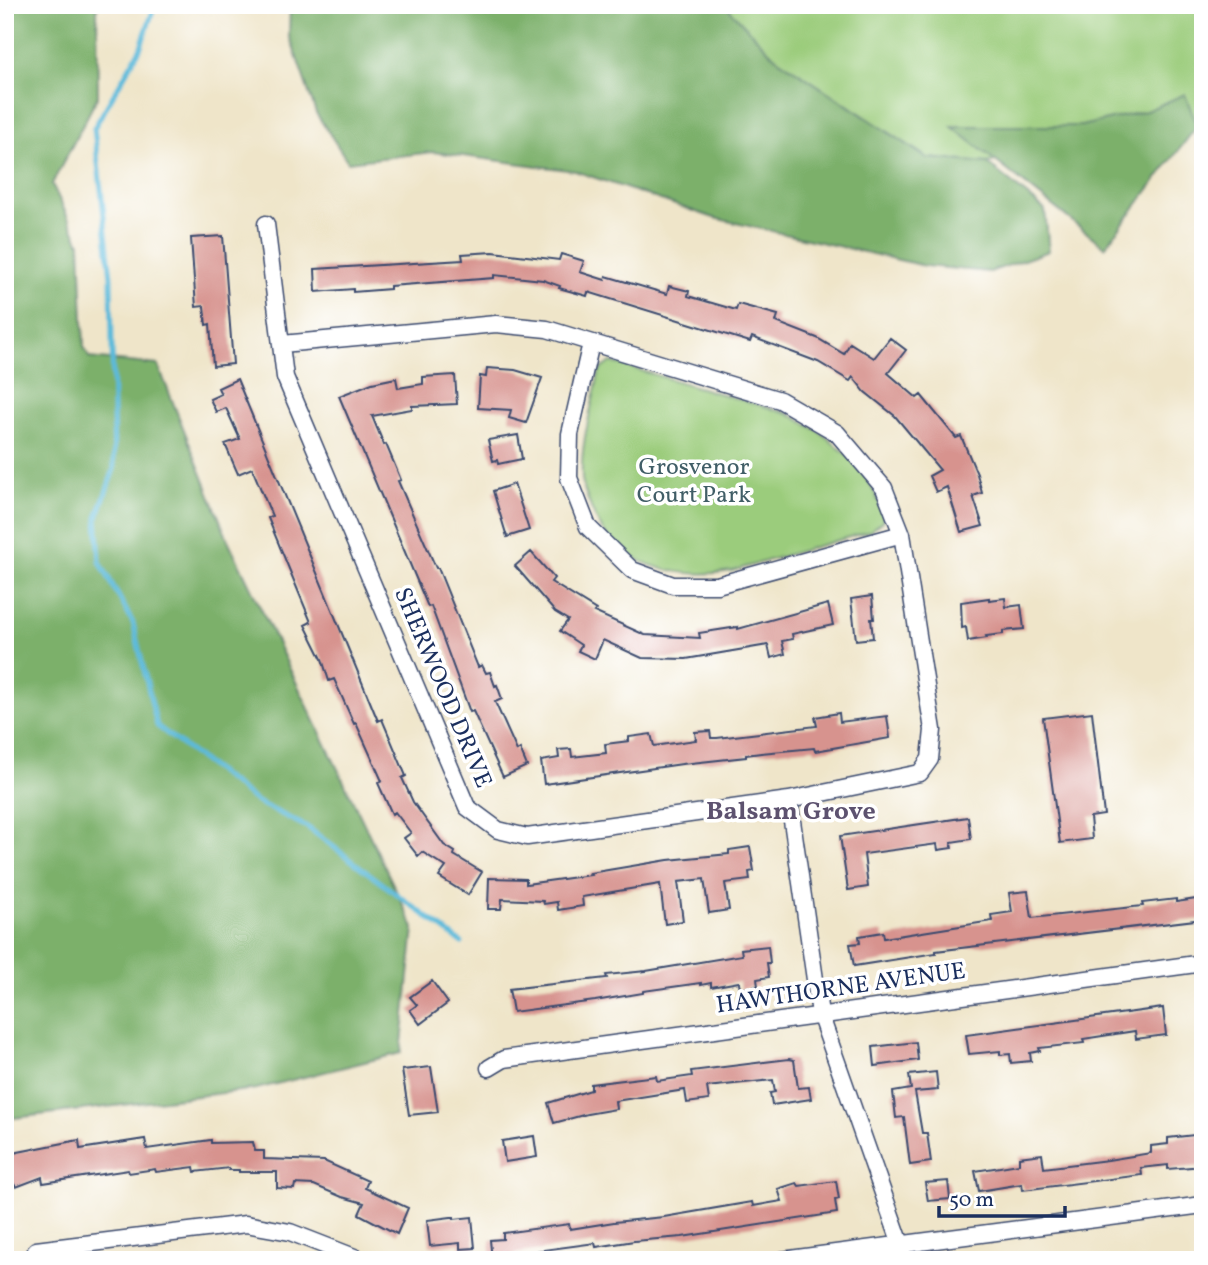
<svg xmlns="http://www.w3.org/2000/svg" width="1208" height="1265" viewBox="0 0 1208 1265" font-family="Vollkorn,serif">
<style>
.green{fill:#9bcc7b;stroke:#5b7e6c;stroke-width:2}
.forest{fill:#7cb06b;stroke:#4c7064;stroke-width:2}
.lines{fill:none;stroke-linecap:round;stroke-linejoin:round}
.stream{stroke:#5bbada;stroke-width:5}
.building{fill:#d7938e}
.minor-casing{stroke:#3b4a6e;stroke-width:19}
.minor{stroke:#fff;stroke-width:16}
.labels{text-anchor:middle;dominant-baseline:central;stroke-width:7;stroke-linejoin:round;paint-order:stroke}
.park-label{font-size:24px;fill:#415e67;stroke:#fff}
.street-label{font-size:24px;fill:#1b2f5e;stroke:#fff}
.neighbourhood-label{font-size:26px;font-weight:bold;fill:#5d526f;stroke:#fff}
</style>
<rect width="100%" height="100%" fill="#fff"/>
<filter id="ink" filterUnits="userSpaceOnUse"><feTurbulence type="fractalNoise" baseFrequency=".0143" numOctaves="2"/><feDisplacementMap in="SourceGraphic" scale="14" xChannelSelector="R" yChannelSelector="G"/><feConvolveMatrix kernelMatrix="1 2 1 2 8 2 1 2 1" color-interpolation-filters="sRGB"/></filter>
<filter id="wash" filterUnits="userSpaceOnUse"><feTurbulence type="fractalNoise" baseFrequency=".00686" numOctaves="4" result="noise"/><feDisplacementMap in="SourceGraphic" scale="28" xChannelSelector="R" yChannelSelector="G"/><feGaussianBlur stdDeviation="1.57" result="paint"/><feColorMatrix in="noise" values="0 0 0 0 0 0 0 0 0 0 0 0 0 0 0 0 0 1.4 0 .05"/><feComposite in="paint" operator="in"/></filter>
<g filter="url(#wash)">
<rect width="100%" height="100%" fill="#efe5c9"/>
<path class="green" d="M722 5H1203V118L1175 121 987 163 928 158 775 57Z
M611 362 787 413 820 432 849 456 869 481 884 513 882 522 870 531 732 571C678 580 614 566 592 510 588 500 583 489 582 479 580 444 592 407 599 373L602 368Z"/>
<path class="forest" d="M5 5H97L98 96 52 184 80 243 84 347 90 358 158 365 228 540 414 928 401 1053 256 1089 5 1119Z
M290 5H725L775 57 927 158 987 163 1045 210 1049 251 990 272 925 266 714 218 575 171 433 152 348 162 316 113 289 35Z
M1185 94 1197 126 1105 247 951 126H1081L1146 111Z"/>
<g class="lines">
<path class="stream" d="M155 5 140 49 94 128 111 277 114 469 97 518 100 562 133 623 157 726 257 802 307 827 462 943"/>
</g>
<g id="blocks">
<path class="building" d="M223 236 233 364 213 366 210 324 206 325 204 306 196 307 191 238Z
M493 252 559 260 561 254 584 261 580 272 605 280 606 276 667 294 669 286 689 291 688 296 736 310 738 304 778 315 776 322 817 338 844 354 850 343 874 358 890 338 906 350 888 373 917 398 921 395 956 438 961 436 977 474 982 493 973 496 983 526 961 532 947 487 936 492 929 476 940 470 895 416 865 392 853 377 850 381 818 362 752 337 750 342 588 292 587 296 559 288 560 286 543 280 494 275V278L390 286V289L353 292V289L316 292 315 269 463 260 462 254Z
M487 368 515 370 542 378 526 423 509 418 511 410 478 408 480 376 486 377Z
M455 375 457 404 412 406V409L372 416 384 445 386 444 401 480 398 481 436 568H438L478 667 482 665 486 673 490 672 495 686 497 685 502 699 495 702 517 751 520 749 527 766 503 777 473 711 470 712 431 606 428 607 418 583 339 396 372 383 396 378 398 388 423 384V377Z
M237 379 378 721 382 719 406 776 402 778 413 802 444 845 455 852 454 855 482 872 468 895 439 877 446 867 422 852 418 856 404 838 411 833 395 812 392 814 378 783 382 781 356 723 354 724 334 679 329 681 322 659 305 625 311 622 268 518 272 516 252 468 238 474 225 444 240 439 226 408 216 412 210 399 221 394 218 388Z
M518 435 522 459 498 464 497 460 493 461 488 440Z
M514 484 529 530 507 537 493 491Z
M531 552 554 578 551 582 596 610 594 612 645 635 700 638 699 633 738 627V629L828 604 833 625 792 634 793 639 782 641 785 654 771 658 768 645 686 659 642 658 603 640 595 659 578 651 581 645 560 631 568 620 555 612 515 566Z
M872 596 874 619H871L873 638 856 640 851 599Z
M989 598V600L1005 598 1006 607 1021 605 1024 629 1003 631V634L986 636 987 638 968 641 966 627 962 628 961 602Z
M1092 712 1104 815 1090 817 1092 839 1060 843 1043 718Z
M839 713 840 722 887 716 890 738 815 751 814 748 761 753 746 755V757L682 764 544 784 541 761 559 758 558 750 571 749 572 757 606 753 605 744 629 741V737L651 734 654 746 696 740 695 732 710 731 711 738H717L817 726 815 717Z
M968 817 971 839 951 842 952 848 938 850 937 844 864 854 868 887 848 890 840 836Z
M750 847 754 871 749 872 750 880 725 883 729 910 709 913 704 879 678 882 683 921 665 924 660 884 582 897 583 906 558 910 557 902 544 904 543 901 502 899 501 909H488L489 878 526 879V884L591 875 590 873 668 860 729 854V850Z
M1028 891 1032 918 1143 906 1142 903 1176 899V902L1203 898V919L936 951V953L854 966 850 944 860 943 859 936 883 932 884 938 992 921 991 915 1012 912 1009 893Z
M768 946 770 963H767L769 977 757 979 758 986 740 989 739 982 711 987V983L701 985V983L643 991V993L595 1001 513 1012 509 989 607 978 606 975 646 971 742 955 741 949Z
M432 981 448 1003 420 1024 410 1010 417 1005 410 997Z
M1163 1008 1166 1035 1136 1039 1135 1031 1083 1039 1084 1043 1039 1048 1040 1051 1030 1053 1031 1061 1011 1063 1010 1054 1000 1055V1051L969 1054 966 1035Z
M916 1042 918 1060 875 1066 873 1047Z
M789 1059 794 1060 798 1088 809 1087 811 1099 772 1105 770 1093 775 1092 773 1080 707 1087 709 1100 687 1103 685 1090 615 1101 616 1109 587 1114 554 1123 548 1103 591 1090V1084L656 1076 657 1081 692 1076 691 1071Z
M431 1067 438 1112 409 1115 402 1070Z
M936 1072 938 1090 915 1092 922 1133H927L931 1162 910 1165 904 1117 896 1118 893 1092 911 1089 909 1075Z
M1203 1134V1166L1168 1169V1165L1141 1168 1142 1175 1023 1190 1022 1184 979 1191 975 1171 1019 1164V1157L1042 1154 1044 1168 1108 1160 1151 1153V1146L1168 1144V1138Z
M534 1136 537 1157 505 1162 502 1141Z
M145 1139 147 1149 211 1140V1143L253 1142 255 1151H264V1159L324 1161 368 1181 365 1188 408 1208 397 1234 359 1214 364 1203 342 1197 314 1185 295 1184 294 1189 277 1188V1172H239V1170H229V1168L195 1172 194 1167 156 1172 155 1169 129 1173 128 1170 43 1183 42 1177 16 1187 14 1184 5 1187V1157L18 1152 79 1140 80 1149Z
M836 1181 839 1199 835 1200 837 1213 682 1237 634 1241 596 1247 595 1243 513 1254 514 1259 492 1260 490 1240 503 1239V1233L569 1224 570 1229 614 1222 664 1217 752 1202 753 1206 782 1201 778 1189 797 1183 799 1186Z
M948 1181 950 1199 928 1201 925 1183Z
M451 1217H454V1219L472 1217 475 1248 460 1249V1243L430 1246 427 1220Z"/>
</g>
</g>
<g filter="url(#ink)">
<use href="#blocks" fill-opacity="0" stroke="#3b4a6e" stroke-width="2"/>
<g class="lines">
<g class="minor-casing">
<path id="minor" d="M266 224 285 377 467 807 498 830 527 837 789 800 920 773 930 759 933 730 902 534 884 488 837 433 780 400 547 329 496 324 282 344
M591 343 570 434 569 478 588 527 632 570 673 585H717L902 534
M789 800 820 1014 901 1244 903 1260
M489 1068 504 1059 1203 963
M36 1250 246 1224 290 1232 362 1260
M782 1260 1203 1205"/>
</g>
<use href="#minor" class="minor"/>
</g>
</g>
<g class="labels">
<g class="park-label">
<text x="694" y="468">Grosvenor<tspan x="694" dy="28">Court Park</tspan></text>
</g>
<g class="street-label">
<text transform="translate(442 688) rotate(67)">SHERWOOD DRIVE</text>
<text transform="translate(841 989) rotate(-8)">HAWTHORNE AVENUE</text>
</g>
<g class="neighbourhood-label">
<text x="791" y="812">Balsam Grove</text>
</g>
</g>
<rect width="1208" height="1265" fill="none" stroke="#fff" stroke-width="28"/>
<path d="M939 1206v10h126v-10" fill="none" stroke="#1b2f5e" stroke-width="3.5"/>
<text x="949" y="1206" font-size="21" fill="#1b2f5e" stroke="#ffffff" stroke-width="5" paint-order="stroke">50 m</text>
</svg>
